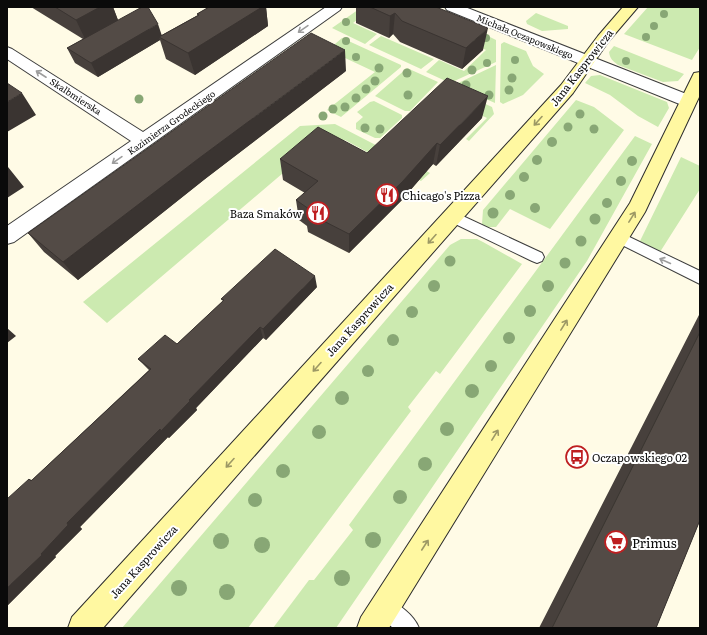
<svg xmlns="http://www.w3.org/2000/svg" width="707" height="635" viewBox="0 0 707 635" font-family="Literata,serif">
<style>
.green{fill:#cceab0}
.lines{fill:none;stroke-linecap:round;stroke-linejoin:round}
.lane-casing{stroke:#3d3d3d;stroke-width:2}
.street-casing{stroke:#3d3d3d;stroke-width:2}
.secondary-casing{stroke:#2c2c2c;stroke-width:2}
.lane{fill:#fff;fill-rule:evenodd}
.street{fill:#fff;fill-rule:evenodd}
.secondary{fill:#fff8a1;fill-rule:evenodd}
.tree{fill:#88a775}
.wall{fill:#47403c}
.shaded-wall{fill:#3a3431}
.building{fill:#534b46;stroke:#3a3431}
.oneway{stroke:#9d9d9d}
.oneway2{stroke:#9d9965}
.labels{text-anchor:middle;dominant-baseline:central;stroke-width:4;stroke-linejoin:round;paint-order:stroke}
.far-street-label{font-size:9px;fill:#0a0a0a;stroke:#fff}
.street-label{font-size:11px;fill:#0a0a0a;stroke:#fff}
.poi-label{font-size:11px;fill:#0a0a0a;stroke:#fff;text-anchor:start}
.near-poi-label{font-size:13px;fill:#0a0a0a;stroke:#fff;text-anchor:start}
</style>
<rect width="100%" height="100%" fill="#fffbe6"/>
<path class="green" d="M362 7H374L353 23 377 34 365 44 332 28Z
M648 7H700V47L692 60 624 34Z
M536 13 568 26V29L542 31 527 24 526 21Z
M476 30 496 40V62L450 83 426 72 439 60 464 71 486 50 461 38Z
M381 36 434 59 421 69 369 45Z
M342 38 401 65V67L341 117 327 110 375 72 328 50Z
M504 42 526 51 533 66 544 74 523 95 503 104 500 102V100L501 44Z
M614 46 684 74 678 81 663 82 618 65C613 61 610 59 609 52Z
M496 65 495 103 454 85Z
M407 68 438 82 410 111H405L375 96Z
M600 75 667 102 669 108 658 127 638 116 610 95 585 83 591 76Z
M447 86 492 107 494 114 469 141 466 139 487 118 444 98Z
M576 100 594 107 624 130 550 229 510 209 496 227H486L482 224 483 210Z
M374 101 402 115V118L380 138H375L356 129V123L363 117 357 112 370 102Z
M335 124 430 173 421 181 345 140 337 146 323 139 107 323 83 302 300 126Z
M635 136 652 144 587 261 336 628H273L309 580H314L353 530 349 525Z
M681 157 700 166V189L660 252 640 241Z
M461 239H477L483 242 522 264 440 374 436 371 408 407 411 411 248 628H122L450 245Z"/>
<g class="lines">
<g class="lane-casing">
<path id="lane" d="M452 211 542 253 544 257 542 261 537 263 532 261 447 220 445 216 447 212Z
M619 232 700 271V284L614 241 612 237 614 233Z
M385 598C398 603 414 615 419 628H393L378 615 375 608 378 601Z"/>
</g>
<g class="street-casing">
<path id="street" d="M326 7H342L340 10 14 242 7 244V226L131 141 7 59V47L12 49 143 132Z
M445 7H465L694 97 696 101 694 105 688 106 682 105 447 10Z"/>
</g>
<g class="secondary-casing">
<path id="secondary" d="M623 7H638L608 42 573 93 103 628H68L72 617 561 85 598 36Z
M700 72V95L645 212 389 628H357L361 617 630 203 692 77 694 73Z"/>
</g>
<use href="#lane" class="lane"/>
<use href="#street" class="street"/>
<use href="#secondary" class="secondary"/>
</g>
<g class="tree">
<circle cx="664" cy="14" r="4"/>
<circle cx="346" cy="22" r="4"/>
<circle cx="654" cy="26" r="4"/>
<circle cx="646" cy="37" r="4"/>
<circle cx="486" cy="38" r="4"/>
<circle cx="346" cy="41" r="4"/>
<circle cx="356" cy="57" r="4"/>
<circle cx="515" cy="60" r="4"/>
<circle cx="626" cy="61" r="4"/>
<circle cx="487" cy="63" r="4"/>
<circle cx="379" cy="68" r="4.5"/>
<circle cx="472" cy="70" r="4.5"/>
<circle cx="407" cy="73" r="4.5"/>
<circle cx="512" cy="78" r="4.5"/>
<circle cx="375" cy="81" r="4.5"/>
<circle cx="466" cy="85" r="4.5"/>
<circle cx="366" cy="89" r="4.5"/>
<circle cx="509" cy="90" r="4.5"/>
<circle cx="408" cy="95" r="4.5"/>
<circle cx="489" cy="95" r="4.5"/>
<circle cx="356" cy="98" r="4.5"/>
<circle cx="139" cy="99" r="4.5"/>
<circle cx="345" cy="107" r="4.5"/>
<circle cx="333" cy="109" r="4.5"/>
<circle cx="580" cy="114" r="4.5"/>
<circle cx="323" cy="116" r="4.5"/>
<circle cx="568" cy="127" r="4.5"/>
<circle cx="365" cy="128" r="4.5"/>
<circle cx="380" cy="129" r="4.5"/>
<circle cx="594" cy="129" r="4.5"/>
<circle cx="552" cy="142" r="5"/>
<circle cx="537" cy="160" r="5"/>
<circle cx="632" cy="161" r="5"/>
<circle cx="524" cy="177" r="5"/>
<circle cx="621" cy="181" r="5"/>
<circle cx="510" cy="195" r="5"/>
<circle cx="607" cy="203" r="5"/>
<circle cx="535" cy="208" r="5"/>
<circle cx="493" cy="213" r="5.5"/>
<circle cx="595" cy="219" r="5.5"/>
<circle cx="581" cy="241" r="5.5"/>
<circle cx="450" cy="261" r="5.5"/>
<circle cx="565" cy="263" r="5.5"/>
<circle cx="434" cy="286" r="6"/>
<circle cx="548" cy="286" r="6"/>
<circle cx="530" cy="311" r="6"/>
<circle cx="412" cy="312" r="6"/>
<circle cx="509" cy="338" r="6"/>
<circle cx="393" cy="340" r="6"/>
<circle cx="491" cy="366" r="6"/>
<circle cx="368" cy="371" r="6"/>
<circle cx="472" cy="391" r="7"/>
<circle cx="342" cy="398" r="7"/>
<circle cx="447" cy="429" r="7"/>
<circle cx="319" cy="432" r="7"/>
<circle cx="425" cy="464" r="7"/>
<circle cx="283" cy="471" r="7"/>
<circle cx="400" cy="497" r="7"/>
<circle cx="255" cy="500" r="7"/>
<circle cx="373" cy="540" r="8"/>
<circle cx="221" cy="541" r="8"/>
<circle cx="262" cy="545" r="8"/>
<circle cx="342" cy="578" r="8"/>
<circle cx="179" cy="588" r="8"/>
<circle cx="227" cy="592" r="8"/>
</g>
<path class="wall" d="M31 7H113L118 20 162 35 198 15 197 14 209 7H266L268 26 195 75 166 59 160 40 98 77 75 63 67 48 83 39Z
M356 7H436L483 50 462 69 400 42 393 34 389 38 356 23Z
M346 71 205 179 78 280 44 252 28 233Z
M482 118 436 166 433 164 401 201 349 253 308 232 307 226 299 220 296 200 305 193 283 180 280 159 367 153Z
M317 287 266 340 263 338 196 408 197 410 169 438 168 437 80 527 82 529 55 556 56 557 7 606 29 479 32 480 149 370 138 359 177 344 223 301 221 299Z
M700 313V520L656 628H539Z"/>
<path class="shaded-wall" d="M100 7H113L119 23 86 41 76 20Z
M262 7H266L268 26 195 75 188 53Z
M395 13 393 34 389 38 390 16Z
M158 24 163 39 159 37 160 40 98 77 91 63Z
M488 28 483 50 462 69 466 48Z
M345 50 346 71 205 179 78 280 63 262 198 159Z
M22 93 36 115 7 132V102Z
M488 96 482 118 436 166 440 145Z
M437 143 433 164 401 201 349 253V234Z
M8 167 24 187 7 198V168Z
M315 276 317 287 266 340 263 329Z
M260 327 263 338 196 408 197 410 169 438 168 437 80 527 82 529 55 556 56 557 7 606V588L41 554 67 523 189 400Z
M7 328 16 336 7 343Z"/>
<path class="building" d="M55 7H100L76 20Z
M142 7H148L158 24 91 63 67 48Z
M209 7H262L188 53 159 37 199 15 197 14Z
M370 7H436L488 28 466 48 402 21 395 13 390 16Z
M311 33 345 50 198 159 63 262 28 233Z
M447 78 488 96 440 145 437 143 403 181 349 234 306 212 309 209 296 200 318 181 280 159 318 127 367 153Z
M7 83 22 93 7 102Z
M275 249 315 276 263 329 260 327 189 400 190 401 161 431 160 429 67 523 68 525 41 554 42 555 7 588V499L29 479 31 481 151 369 138 359 165 335 177 344 224 300 221 299Z
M700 332V520L656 628H552Z"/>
<defs><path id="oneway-shaft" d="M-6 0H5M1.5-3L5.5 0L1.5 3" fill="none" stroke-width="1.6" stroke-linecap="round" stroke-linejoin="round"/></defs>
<g class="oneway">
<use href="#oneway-shaft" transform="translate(303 29) rotate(145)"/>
<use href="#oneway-shaft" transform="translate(41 74) rotate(-147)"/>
<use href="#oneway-shaft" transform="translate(117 160) rotate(145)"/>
<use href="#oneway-shaft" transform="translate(665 261) rotate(-156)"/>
</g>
<g class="oneway2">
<use href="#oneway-shaft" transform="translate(538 121) rotate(132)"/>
<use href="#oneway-shaft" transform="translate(632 217) rotate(-58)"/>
<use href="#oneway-shaft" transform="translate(432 239) rotate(132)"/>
<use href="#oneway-shaft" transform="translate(564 325) rotate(-58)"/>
<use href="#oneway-shaft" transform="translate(317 367) rotate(132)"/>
<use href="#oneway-shaft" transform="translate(495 435) rotate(-58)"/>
<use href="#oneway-shaft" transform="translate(230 463) rotate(132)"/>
<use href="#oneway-shaft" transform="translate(425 545) rotate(-57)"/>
</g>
<defs>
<g id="restaurant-ring" transform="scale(1.15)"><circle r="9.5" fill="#fff" stroke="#be1e20" stroke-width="1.5"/><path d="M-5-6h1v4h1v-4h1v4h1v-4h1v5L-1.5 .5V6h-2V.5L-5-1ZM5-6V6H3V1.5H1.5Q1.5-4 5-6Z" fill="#be1e20"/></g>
<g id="bus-ring" transform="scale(1.15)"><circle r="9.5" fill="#fff" stroke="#be1e20" stroke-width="1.5"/><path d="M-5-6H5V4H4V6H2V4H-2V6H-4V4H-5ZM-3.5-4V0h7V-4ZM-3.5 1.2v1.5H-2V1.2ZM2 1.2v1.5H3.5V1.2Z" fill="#be1e20"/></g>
<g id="supermarket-ring" transform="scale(1.15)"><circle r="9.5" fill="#fff" stroke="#be1e20" stroke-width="1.5"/><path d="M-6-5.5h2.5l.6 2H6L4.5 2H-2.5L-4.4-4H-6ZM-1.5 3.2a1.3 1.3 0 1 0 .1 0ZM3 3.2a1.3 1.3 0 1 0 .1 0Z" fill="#be1e20"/></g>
</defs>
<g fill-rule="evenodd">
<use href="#restaurant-ring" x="387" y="195"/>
<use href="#restaurant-ring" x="318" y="213"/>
<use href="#bus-ring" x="577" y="457"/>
<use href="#supermarket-ring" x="616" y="542"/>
</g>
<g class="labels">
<g class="far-street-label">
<text transform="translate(525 36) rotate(22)">Michała Oczapowskiego</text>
<text transform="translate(76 96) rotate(33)">Skalbmierska</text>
<text transform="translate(171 122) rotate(-35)">Kazimierza Grodeckiego</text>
</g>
<g class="street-label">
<text transform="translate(581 67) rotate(-52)">Jana Kasprowicza</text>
<text transform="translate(359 319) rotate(-48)">Jana Kasprowicza</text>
<text transform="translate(143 561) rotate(-48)">Jana Kasprowicza</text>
</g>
<g class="poi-label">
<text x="402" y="195">Chicago's Pizza</text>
<text x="302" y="213" text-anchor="end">Baza Smaków</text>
<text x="592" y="457">Oczapowskiego 02</text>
</g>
<g class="near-poi-label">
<text x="632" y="542">Primus</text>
</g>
</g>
<rect width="707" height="635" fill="none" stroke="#0a0a0a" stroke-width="16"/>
</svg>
